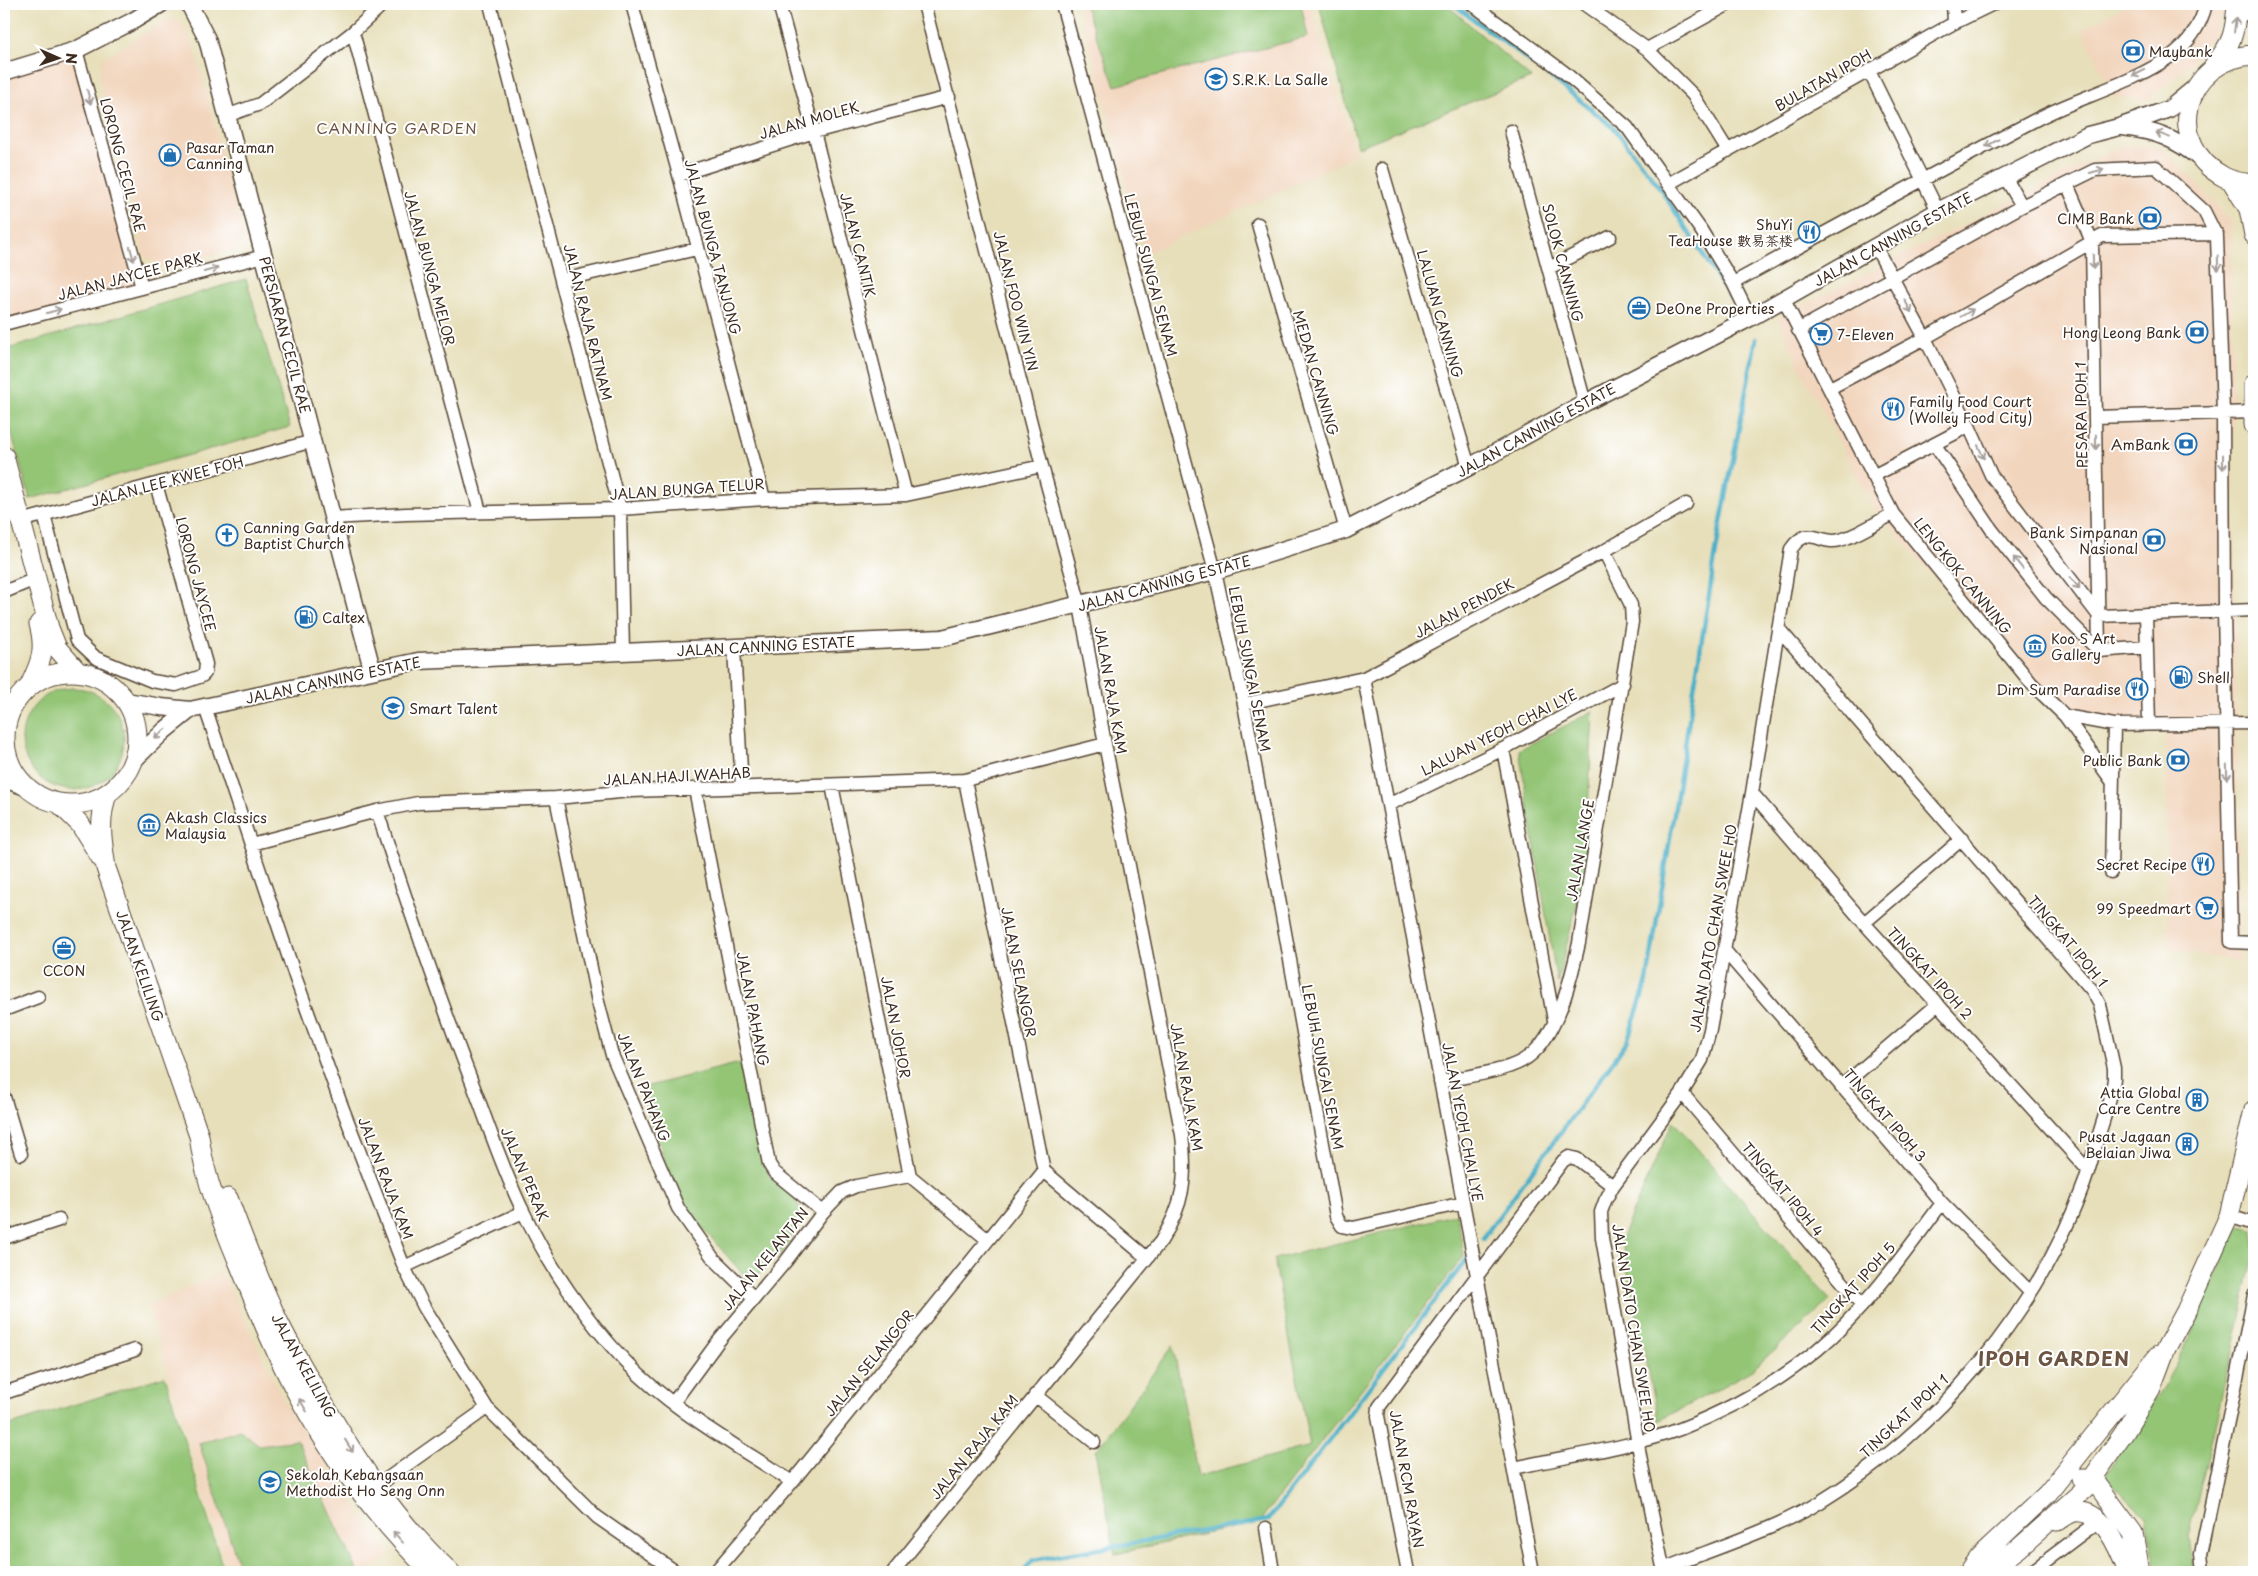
<svg xmlns="http://www.w3.org/2000/svg" width="2258" height="1576" viewBox="0 0 2258 1576" font-family="'Playpen Sans','LXGW WenKai TC',sans-serif">
<style>
.built{fill:#f2d5bd}
.green{fill:#93c575;stroke:#67784a}
.lines{fill:none;stroke-linecap:round;stroke-linejoin:round}
.stream{stroke:#48afc7;stroke-width:4.5}
.minor-casing{stroke:#554535;stroke-width:15}
.tertiary-casing{stroke:#554535;stroke-width:19}
.secondary-casing{stroke:#554535;stroke-width:21}
.minor{stroke:#fff;stroke-width:12}
.tertiary{stroke:#fff;stroke-width:16}
.secondary{stroke:#fff;stroke-width:19}
.oneway{stroke:#a79f9a}
.labels{text-anchor:middle;dominant-baseline:central;stroke-width:4;stroke-linejoin:round;paint-order:stroke}
.poi-label{font-size:14px;fill:#3b2a1e;stroke:#fff;text-anchor:start}
.street-label{font-size:14px;fill:#3b2a1e;stroke:#fff}
.neighbourhood-label{font-size:15px;letter-spacing:1px;fill:#6d5541;stroke:#fff}
.district-label{font-size:19px;font-weight:bold;letter-spacing:1px;fill:#6d5541;stroke:#fff}
</style>
<rect width="100%" height="100%" fill="#fff"/>
<filter id="ink" filterUnits="userSpaceOnUse"><feTurbulence type="fractalNoise" baseFrequency=".02" numOctaves="2"/><feDisplacementMap in="SourceGraphic" scale="10" xChannelSelector="R" yChannelSelector="G"/><feConvolveMatrix kernelMatrix="1 2 1 2 8 2 1 2 1" color-interpolation-filters="sRGB"/></filter>
<filter id="wash" filterUnits="userSpaceOnUse"><feTurbulence type="fractalNoise" baseFrequency=".0096" numOctaves="4" result="noise"/><feDisplacementMap in="SourceGraphic" scale="20" xChannelSelector="R" yChannelSelector="G"/><feGaussianBlur stdDeviation="1.12" result="paint"/><feColorMatrix in="noise" values="0 0 0 0 0 0 0 0 0 0 0 0 0 0 0 0 0 1.4 0 .05"/><feComposite in="paint" operator="in"/></filter>
<g filter="url(#wash)">
<rect width="100%" height="100%" fill="#e7dfba"/>
<path class="built" d="M1078 4H1310L1356 155 1145 254Z
M2124 4H2225V9L2213 35 2192 62 2149 99 2114 97 2082 29 2122 8Z
M169 19 182 23 195 50 243 235 235 250 162 267 144 256 99 76 103 59Z
M75 53 140 287 7 322 4 311V76Z
M2121 146 2162 147 2231 221 2239 961 2168 949 2166 721 2088 720 2036 699 1979 626 1876 511 1800 368 1778 318Z
M221 1272 288 1409 390 1556 365 1572H228L148 1306Z"/>
<path class="green" d="M1084 4H1301L1308 37 1115 86Z
M1319 4H1446L1531 78 1358 147Z
M246 279 290 427 30 499 4 407V350Z
M22 739a51 51 0 1 1 102 0a51 51 0 1 1-102 0Z
M1593 711 1585 872 1557 983 1519 750Z
M740 1063 756 1139 769 1176 793 1195 804 1216 782 1253 750 1282 700 1225 672 1181 640 1088Z
M1673 1121 1830 1300 1752 1370 1659 1421 1621 1239Z
M1457 1214 1464 1256 1259 1522 1115 1554 1096 1451 1173 1346 1198 1476 1310 1446 1274 1259Z
M2236 1226 2254 1230V1256L2189 1537 2193 1568 2190 1572H2156L2146 1517 2104 1477 2164 1387 2198 1319Z
M165 1376 224 1572H4V1427Z
M240 1430 259 1445 297 1440 358 1572H241L199 1443Z"/>
<g class="lines">
<path class="stream" d="M1453 4 1555 80 1614 128 1658 185 1731 298
M1483 1238 1627 1042 1647 981 1719 533 1756 339
M1023 1572 1033 1560 1268 1520 1467 1259"/>
</g>
</g>
<g filter="url(#ink)">
<g class="lines">
<g class="minor-casing">
<path id="minor" d="M490 4 620 509 623 653
M632 4 679 175 764 499
M779 4 814 132 906 495
M1062 4 1215 571 1244 704 1336 1216 1342 1226 1353 1228 1463 1203
M1472 4 1564 72 1627 127 1701 230 1733 283 1750 318
M1584 4 1647 49 1693 95 1728 151
M1953 4 1954 23
M353 32 480 512
M1647 49 1729 4
M76 50 142 288
M1869 71 1938 211
M226 116 260 104 353 32 383 4
M1511 131 1585 403
M1382 169 1469 467
M679 175 814 132 949 97
M2005 177 2022 206
M1668 184 1954 23 1993 4
M2067 184 2092 242 2099 651
M1258 224 1346 530
M1876 248 1925 338 1969 426 1991 475 2099 616
M1549 268 1610 237
M562 280 697 249
M1733 283C1834 228 1935 172 2037 119 2079 97 2132 84 2171 56 2189 43 2201 25 2206 4
M1784 300 1893 514 2032 684 2065 716 2114 725 2254 723
M4 324 264 256
M1798 330 2022 206 2095 170 2156 167 2204 211 2217 237 2223 413 2224 611 2231 942 2254 943
M1830 388 1925 338 2102 236 2217 234
M2096 417 2254 412
M1935 445 1992 530 2046 598 2099 651 2147 647
M1873 476 1969 426
M44 515 77 640 96 658 152 681 176 685 202 676 205 673 206 664 156 484
M331 518 406 514 620 509 764 499 906 495 1042 466
M21 521 313 441
M4 592 28 582
M2146 614 2149 724
M2099 616 2254 610
M734 648 742 787
M1364 678 1533 1572
M1244 704 1364 678 1604 551 1686 504
M205 707 296 979 341 1104 404 1267 424 1307 487 1408 597 1517 676 1572
M2065 716 2112 781
M1503 749 1554 1020
M965 780 1044 1171 1146 1257
M832 785 910 1176 988 1240
M695 789 769 1164 774 1172 823 1212
M1752 793 1864 923 2088 1170
M556 798 598 1002 612 1055 678 1208 713 1258 754 1298
M1388 805 1503 749 1623 684
M377 811C407 903 438 995 473 1085 489 1127 503 1170 523 1211 548 1265 585 1319 626 1362 673 1411 736 1445 792 1482
M251 844 377 811 418 803 556 798 631 791 965 780 1105 744
M2111 872 2114 725
M1864 923 1962 839
M1725 951 1942 1203 2030 1292
M4 1010 38 997
M1440 1082C1465 1076 1500 1073 1522 1061 1557 1042 1571 979 1579 943L1632 622 1631 605 1604 551
M1841 1087 1938 1004
M1682 1093 1862 1305
M4 1097 21 1154
M2229 1216 2254 1224
M4 1238 59 1220
M404 1267 523 1212
M4 1393 135 1350
M1035 1395 1094 1442
M673 1403 717 1343 786 1261 823 1212 842 1192 856 1186 910 1176
M1514 1468C1567 1456 1629 1448 1680 1429 1729 1410 1776 1384 1817 1350 1866 1309 1904 1254 1942 1203
M377 1486 487 1408
M1266 1528 1273 1572
M1663 1569C1715 1548 1772 1531 1820 1502 1938 1430 2036 1315 2084 1184 2089 1170 2093 1155 2097 1141 2103 1120 2111 1100 2114 1079V1068L2100 1005 2092 990 1778 628
M715 1572 792 1482 1044 1171
M893 1572 1161 1241C1184 1204 1187 1179 1182 1135L1105 744 1080 605 1042 466 924 4
M1408 1572 1378 1416 1379 1407 1563 1161 1569 1157 1577 1159 1613 1186
M1664 1572 1641 1461 1602 1238 1601 1212 1605 1201 1613 1186 1682 1093 1702 1060 1710 1030 1752 793 1791 549C1809 523 1820 546 1840 540 1857 536 1878 521 1893 514
M2031 1572 2099 1521
M2203 1572 2201 1554 2254 1295"/>
</g>
<g class="tertiary-casing">
<path id="tertiary" d="M189 4 207 39 372 669
M4 72 76 50 131 22 161 4
M2123 127C2156 131 2174 138 2201 159
M126 701 161 707 190 710
M4 726 7 722
M133 761 164 731 190 710 418 661 942 638 1215 571 1346 530 1469 467 1585 403 1750 318 1938 211 2088 135 2119 127 2169 109 2197 86
M4 779 26 787"/>
</g>
<g class="secondary-casing">
<path id="secondary" d="M2250 4 2254 16
M2254 55C2184 58 2162 144 2224 177 2233 181 2245 184 2254 183
M2214 65C2233 43 2235 32 2237 4
M2231 180 2249 209 2254 235
M2254 384V425
M4 456 49 628 57 648 78 672
M5 738a66 66 0 1 1 132 0a66 66 0 1 1-132 0Z
M30 685C41 662 46 650 39 624
M107 794C98 823 102 839 106 868L199 1136C205 1183 225 1229 243 1273 260 1315 277 1357 299 1397 334 1462 379 1520 431 1572
M60 804 80 824 101 858
M228 1198C241 1233 254 1268 270 1303 281 1330 296 1355 310 1380 349 1449 392 1518 450 1572
M2081 1479H2093L2133 1533 2140 1572
M2057 1521C2062 1518 2068 1513 2074 1512 2104 1508 2120 1551 2128 1572
M1969 1572 1979 1558 2047 1494 2158 1356
M1982 1572 1989 1570 2019 1548 2085 1489 2124 1433 2151 1388 2166 1348 2186 1311 2229 1216 2254 1110"/>
</g>
<use href="#minor" class="minor"/>
<use href="#tertiary" class="tertiary"/>
<use href="#secondary" class="secondary"/>
</g>
<defs><path id="oneway-shaft" d="M-6 0H5M1.5-3L5.5 0L1.5 3" fill="none" stroke-width="1.6" stroke-linecap="round" stroke-linejoin="round" transform="scale(1.25)"/></defs>
<g class="oneway">
<use href="#oneway-shaft" transform="translate(2235 25) rotate(-83)"/>
<use href="#oneway-shaft" transform="translate(2139 73) rotate(154)"/>
<use href="#oneway-shaft" transform="translate(89 97) rotate(75)"/>
<use href="#oneway-shaft" transform="translate(2163 135) rotate(-160)"/>
<use href="#oneway-shaft" transform="translate(1992 143) rotate(151)"/>
<use href="#oneway-shaft" transform="translate(2097 171) rotate(-15)"/>
<use href="#oneway-shaft" transform="translate(132 254) rotate(74)"/>
<use href="#oneway-shaft" transform="translate(2093 262) rotate(89)"/>
<use href="#oneway-shaft" transform="translate(2218 263) rotate(88)"/>
<use href="#oneway-shaft" transform="translate(211 270) rotate(-15)"/>
<use href="#oneway-shaft" transform="translate(1908 306) rotate(61)"/>
<use href="#oneway-shaft" transform="translate(54 311) rotate(-15)"/>
<use href="#oneway-shaft" transform="translate(1967 313) rotate(-30)"/>
<use href="#oneway-shaft" transform="translate(2096 442) rotate(89)"/>
<use href="#oneway-shaft" transform="translate(1981 452) rotate(66)"/>
<use href="#oneway-shaft" transform="translate(2223 462) rotate(90)"/>
<use href="#oneway-shaft" transform="translate(2018 563) rotate(-128)"/>
<use href="#oneway-shaft" transform="translate(2075 583) rotate(52)"/>
<use href="#oneway-shaft" transform="translate(160 734) rotate(137)"/>
<use href="#oneway-shaft" transform="translate(2227 772) rotate(89)"/>
<use href="#oneway-shaft" transform="translate(303 1405) rotate(-121)"/>
<use href="#oneway-shaft" transform="translate(349 1446) rotate(58)"/>
<use href="#oneway-shaft" transform="translate(398 1537) rotate(-131)"/>
</g>
</g>
<defs>
<g id="bank-ring" transform="scale(1.125)"><circle r="9.5" fill="#fff" stroke="#1f6fb2" stroke-width="1.5"/><path d="M-6-4H6V4H-6ZM0-2.3a2.3 2.3 0 1 0 0 4.6a2.3 2.3 0 1 0 0-4.6Z" fill="#1f6fb2"/></g>
<g id="school-ring" transform="scale(1.125)"><circle r="9.5" fill="#fff" stroke="#1f6fb2" stroke-width="1.5"/><path d="M0-5L7-2L0 1L-7-2ZM-4 1L0 2.5L4 1V4Q0 6-4 4Z" fill="#1f6fb2"/></g>
<g id="shop-ring" transform="scale(1.125)"><circle r="9.5" fill="#fff" stroke="#1f6fb2" stroke-width="1.5"/><path d="M-5-2.5h2.3a2.7 3.5 0 0 1 5.4 0H5L5.5 6h-11ZM-1.5-2.5h3a1.5 2.3 0 0 0-3 0Z" fill="#1f6fb2"/></g>
<g id="restaurant-ring" transform="scale(1.125)"><circle r="9.5" fill="#fff" stroke="#1f6fb2" stroke-width="1.5"/><path d="M-5-6h1v4h1v-4h1v4h1v-4h1v5L-1.5 .5V6h-2V.5L-5-1ZM5-6V6H3V1.5H1.5Q1.5-4 5-6Z" fill="#1f6fb2"/></g>
<g id="office-ring" transform="scale(1.125)"><circle r="9.5" fill="#fff" stroke="#1f6fb2" stroke-width="1.5"/><path d="M-6-3h4V-5.5h4V-3h4V5H-6ZM-1-4.5V-3h2v-1.5ZM-6 0V1H6V0Z" fill="#1f6fb2"/></g>
<g id="supermarket-ring" transform="scale(1.125)"><circle r="9.5" fill="#fff" stroke="#1f6fb2" stroke-width="1.5"/><path d="M-6-5.5h2.5l.6 2H6L4.5 2H-2.5L-4.4-4H-6ZM-1.5 3.2a1.3 1.3 0 1 0 .1 0ZM3 3.2a1.3 1.3 0 1 0 .1 0Z" fill="#1f6fb2"/></g>
<g id="church-ring" transform="scale(1.125)"><circle r="9.5" fill="#fff" stroke="#1f6fb2" stroke-width="1.5"/><path d="M-1.2-6h2.4v3.5h3.3v2.4h-3.3V6h-2.4V-.1h-3.3v-2.4h3.3Z" fill="#1f6fb2"/></g>
<g id="fuel-ring" transform="scale(1.125)"><circle r="9.5" fill="#fff" stroke="#1f6fb2" stroke-width="1.5"/><path d="M-5.5-6h7V0h2V4h1.3V-2.5L3-4.5l.8-.8L6-3V5H2.5V1h-1V6h-7ZM-4.2-4.7v3.2H.2V-4.7Z" fill="#1f6fb2"/></g>
<g id="museum-ring" transform="scale(1.125)"><circle r="9.5" fill="#fff" stroke="#1f6fb2" stroke-width="1.5"/><path d="M0-6L6-3V-2H-6V-3ZM-5-1h2V3h-2ZM-1-1h2V3h-2ZM3-1h2V3H3ZM-6 4H6V6H-6Z" fill="#1f6fb2"/></g>
<g id="building-ring" transform="scale(1.125)"><circle r="9.5" fill="#fff" stroke="#1f6fb2" stroke-width="1.5"/><path d="M-4-6H4V6H1V3H-1V6H-4ZM-2.5-4.3h1.7v1.8h-1.7ZM.8-4.3h1.7v1.8H.8ZM-2.5-1h1.7V.8h-1.7ZM.8-1h1.7V.8H.8Z" fill="#1f6fb2"/></g>
</defs>
<g fill-rule="evenodd">
<use href="#bank-ring" x="2133" y="51"/>
<use href="#school-ring" x="1216" y="79"/>
<use href="#shop-ring" x="170" y="155"/>
<use href="#bank-ring" x="2150" y="218"/>
<use href="#restaurant-ring" x="1809" y="232"/>
<use href="#office-ring" x="1639" y="308"/>
<use href="#bank-ring" x="2197" y="332"/>
<use href="#supermarket-ring" x="1821" y="334"/>
<use href="#restaurant-ring" x="1893" y="409"/>
<use href="#bank-ring" x="2186" y="444"/>
<use href="#church-ring" x="227" y="535"/>
<use href="#bank-ring" x="2154" y="540"/>
<use href="#fuel-ring" x="306" y="617"/>
<use href="#museum-ring" x="2035" y="646"/>
<use href="#fuel-ring" x="2181" y="677"/>
<use href="#restaurant-ring" x="2137" y="689"/>
<use href="#school-ring" x="393" y="708"/>
<use href="#bank-ring" x="2178" y="760"/>
<use href="#museum-ring" x="149" y="825"/>
<use href="#restaurant-ring" x="2203" y="864"/>
<use href="#supermarket-ring" x="2207" y="908"/>
<use href="#office-ring" x="64" y="948"/>
<use href="#building-ring" x="2197" y="1100"/>
<use href="#building-ring" x="2187" y="1144"/>
<use href="#school-ring" x="270" y="1482"/>
</g>
<g class="labels">
<g class="poi-label">
<text x="2149" y="51">Maybank</text>
<text x="1232" y="79">S.R.K. La Salle</text>
<text x="186" y="147">Pasar Taman<tspan x="186" dy="16">Canning</tspan></text>
<text x="2134" y="218" text-anchor="end">CIMB Bank</text>
<text x="1793" y="224" text-anchor="end">ShuYi<tspan x="1793" dy="16">TeaHouse 數易茶楼</tspan></text>
<text x="1655" y="308">DeOne Properties</text>
<text x="2181" y="332" text-anchor="end">Hong Leong Bank</text>
<text x="1837" y="334">7-Eleven</text>
<text x="1909" y="401">Family Food Court<tspan x="1909" dy="16">(Wolley Food City)</tspan></text>
<text x="2170" y="444" text-anchor="end">AmBank</text>
<text x="243" y="527">Canning Garden<tspan x="243" dy="16">Baptist Church</tspan></text>
<text x="2138" y="532" text-anchor="end">Bank Simpanan<tspan x="2138" dy="16">Nasional</tspan></text>
<text x="322" y="617">Caltex</text>
<text x="2051" y="638">Koo S Art<tspan x="2051" dy="16">Gallery</tspan></text>
<text x="2197" y="677">Shell</text>
<text x="2121" y="689" text-anchor="end">Dim Sum Paradise</text>
<text x="409" y="708">Smart Talent</text>
<text x="2162" y="760" text-anchor="end">Public Bank</text>
<text x="165" y="817">Akash Classics<tspan x="165" dy="16">Malaysia</tspan></text>
<text x="2187" y="864" text-anchor="end">Secret Recipe</text>
<text x="2191" y="908" text-anchor="end">99 Speedmart</text>
<text x="64" y="970" text-anchor="middle">CCON</text>
<text x="2181" y="1092" text-anchor="end">Attia Global<tspan x="2181" dy="16">Care Centre</tspan></text>
<text x="2171" y="1136" text-anchor="end">Pusat Jagaan<tspan x="2171" dy="16">Belaian Jiwa</tspan></text>
<text x="286" y="1474">Sekolah Kebangsaan<tspan x="286" dy="16">Methodist Ho Seng Onn</tspan></text>
</g>
<g class="street-label">
<text transform="translate(1823 80) rotate(-30)">BULATAN IPOH</text>
<text transform="translate(809 120) rotate(-16)">JALAN MOLEK</text>
<text transform="translate(123 165) rotate(75)">LORONG CECIL RAE</text>
<text transform="translate(1893 239) rotate(-29)">JALAN CANNING ESTATE</text>
<text transform="translate(858 245) rotate(76)">JALAN CANTIK</text>
<text transform="translate(713 247) rotate(75)">JALAN BUNGA TANJONG</text>
<text transform="translate(1563 263) rotate(75)">SOLOK CANNING</text>
<text transform="translate(430 268) rotate(75)">JALAN BUNGA MELOR</text>
<text transform="translate(1151 275) rotate(75)">LEBUH SUNGAI SENAM</text>
<text transform="translate(130 276) rotate(-15)">JALAN JAYCEE PARK</text>
<text transform="translate(1016 301) rotate(76)">JALAN FOO WIN YIN</text>
<text transform="translate(1440 314) rotate(74)">LALUAN CANNING</text>
<text transform="translate(588 322) rotate(76)">JALAN RAJA RATNAM</text>
<text transform="translate(285 335) rotate(75)">PERSIARAN CECIL RAE</text>
<text transform="translate(1316 373) rotate(74)">MEDAN CANNING</text>
<text transform="translate(2081 415) rotate(-91)">PESARA IPOH 1</text>
<text transform="translate(1536 430) rotate(-29)">JALAN CANNING ESTATE</text>
<text transform="translate(167 481) rotate(-15)">JALAN LEE KWEE FOH</text>
<text transform="translate(687 489) rotate(-4)">JALAN BUNGA TELUR</text>
<text transform="translate(196 574) rotate(75)">LORONG JAYCEE</text>
<text transform="translate(1963 576) rotate(51)">LENGKOK CANNING</text>
<text transform="translate(1164 583) rotate(-15)">JALAN CANNING ESTATE</text>
<text transform="translate(1464 608) rotate(-28)">JALAN PENDEK</text>
<text transform="translate(766 646) rotate(-3)">JALAN CANNING ESTATE</text>
<text transform="translate(1250 669) rotate(79)">LEBUH SUNGAI SENAM</text>
<text transform="translate(333 680) rotate(-12)">JALAN CANNING ESTATE</text>
<text transform="translate(1111 690) rotate(80)">JALAN RAJA KAM</text>
<text transform="translate(1499 732) rotate(-27)">LALUAN YEOH CHAI LYE</text>
<text transform="translate(677 776) rotate(-3)">JALAN HAJI WAHAB</text>
<text transform="translate(1580 850) rotate(-80)">JALAN LANGE</text>
<text transform="translate(1713 928) rotate(-80)">JALAN DATO CHAN SWEE HO</text>
<text transform="translate(2068 941) rotate(50)">TINGKAT IPOH 1</text>
<text transform="translate(140 966) rotate(71)">JALAN KELILING</text>
<text transform="translate(1019 972) rotate(79)">JALAN SELANGOR</text>
<text transform="translate(1930 973) rotate(48)">TINGKAT IPOH 2</text>
<text transform="translate(753 1009) rotate(79)">JALAN PAHANG</text>
<text transform="translate(896 1027) rotate(79)">JALAN JOHOR</text>
<text transform="translate(1323 1067) rotate(79)">LEBUH SUNGAI SENAM</text>
<text transform="translate(644 1087) rotate(68)">JALAN PAHANG</text>
<text transform="translate(1187 1087) rotate(80)">JALAN RAJA KAM</text>
<text transform="translate(1885 1115) rotate(49)">TINGKAT IPOH 3</text>
<text transform="translate(1463 1122) rotate(79)">JALAN YEOH CHAI LYE</text>
<text transform="translate(525 1174) rotate(67)">JALAN PERAK</text>
<text transform="translate(386 1178) rotate(69)">JALAN RAJA KAM</text>
<text transform="translate(1783 1189) rotate(50)">TINGKAT IPOH 4</text>
<text transform="translate(765 1259) rotate(-51)">JALAN KELANTAN</text>
<text transform="translate(1853 1288) rotate(-48)">TINGKAT IPOH 5</text>
<text transform="translate(1634 1328) rotate(81)">JALAN DATO CHAN SWEE HO</text>
<text transform="translate(869 1363) rotate(-51)">JALAN SELANGOR</text>
<text transform="translate(304 1366) rotate(61)">JALAN KELILING</text>
<text transform="translate(1904 1416) rotate(-43)">TINGKAT IPOH 1</text>
<text transform="translate(974 1447) rotate(-51)">JALAN RAJA KAM</text>
<text transform="translate(1407 1479) rotate(80)">JALAN RCM RAYAN</text>
</g>
<g class="neighbourhood-label">
<text x="397" y="127">CANNING GARDEN</text>
</g>
<g class="district-label">
<text x="2054" y="1358">IPOH GARDEN</text>
</g>
</g>
<rect width="2258" height="1576" fill="none" stroke="#fff" stroke-width="20"/>
<g transform="translate(58 58) rotate(92)" stroke="#ffffff" stroke-width="4" paint-order="stroke">
<path d="M0-4L9 19L0 12L-9 19Z" fill="#3b2a1e"/>
<text y="-8" font-size="14" font-weight="bold" text-anchor="middle" fill="#3b2a1e">N</text>
</g>
</svg>
